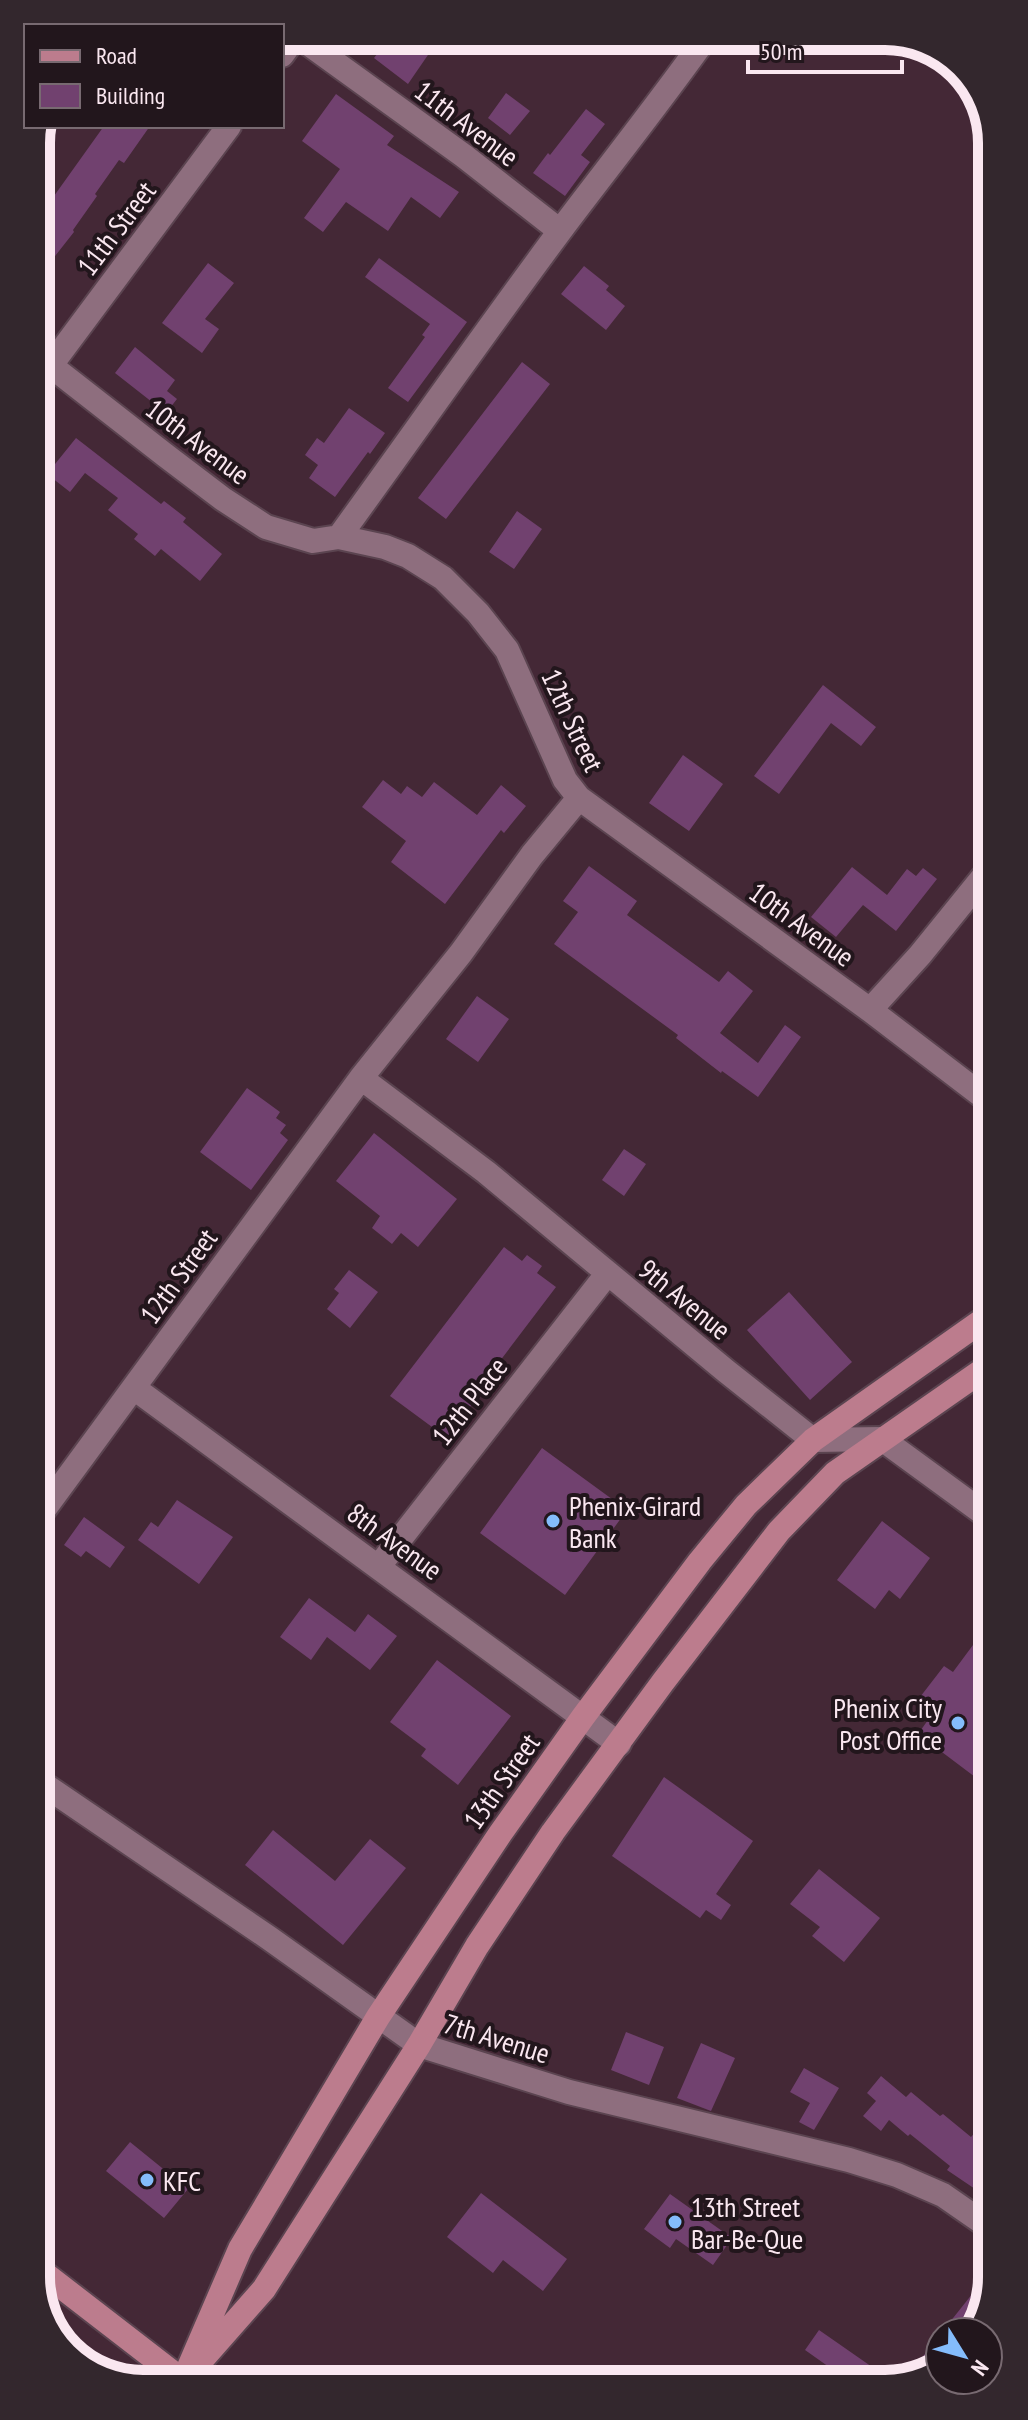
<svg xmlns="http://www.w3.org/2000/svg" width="1028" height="2420" viewBox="0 0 1028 2420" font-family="'PT Sans Narrow',sans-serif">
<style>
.building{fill:#71416f}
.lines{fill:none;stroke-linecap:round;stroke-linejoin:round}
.minor-casing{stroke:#5b4450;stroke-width:28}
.major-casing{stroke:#5b4450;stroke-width:28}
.minor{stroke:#8e6e7e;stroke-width:24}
.major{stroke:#bc7c8d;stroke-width:24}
.poi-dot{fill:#84bcfb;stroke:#22161c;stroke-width:3}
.labels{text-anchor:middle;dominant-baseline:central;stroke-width:8;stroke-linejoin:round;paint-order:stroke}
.street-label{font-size:28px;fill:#fae7f0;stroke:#22161c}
.poi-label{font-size:28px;fill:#fae7f0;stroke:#22161c;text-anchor:start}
.rim{fill:none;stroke:#fae7f0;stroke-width:10}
</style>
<rect width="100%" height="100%" fill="#442836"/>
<path class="building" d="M391 36H441L408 84 374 58Z
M506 93 530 111 510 135 488 118Z
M336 94 394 136 387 145 459 192 440 218 411 197 388 231 346 202 323 232 304 218 340 169 302 141Z
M586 109 605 124 581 155 590 162 565 196 533 173 548 153 550 155Z
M104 126H150L124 163 119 160 95 194 97 196 73 230 74 232 37 279 36 204 44 210Z
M379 258 467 322 408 402 388 388 425 337 422 335 430 324 365 277Z
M208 263 234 283 205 319 219 329 202 353 162 323Z
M584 266 609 286 606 290 625 306 606 330 561 294Z
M135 347 175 380 167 391 177 399 166 413 115 373Z
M522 362 550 384 446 519 418 498Z
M349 408 385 433 370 454 368 452 335 497 309 478 318 465 305 455 317 438 324 443Z
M76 438 161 504 164 501 186 518 183 522 222 554 200 581 161 549 155 556 134 539 138 534 108 510 118 498 85 473 70 492 47 474Z
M517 511 542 529 514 569 489 552Z
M823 685 876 727 861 746 831 723 779 794 754 776Z
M683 755 723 784 689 831 649 803Z
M383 780 401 794 407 786 422 797 434 782 477 815 501 785 526 806 504 833 501 830 445 904 391 862 406 841 362 807Z
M589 866 637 901 627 915 719 982 728 971 753 991 720 1033 758 1063 785 1025 801 1037 758 1097 722 1071 721 1073 676 1038 678 1035 554 944 578 912 563 901Z
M852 867 887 895 907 869 916 876 923 868 937 879 896 931 863 905 836 937 811 917Z
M477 996 509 1019 478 1062 446 1039Z
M247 1088 280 1112 276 1118 286 1125 280 1133 288 1140 251 1190 200 1152Z
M374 1133 457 1199 418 1247 401 1233 392 1244 372 1228 380 1216 336 1181Z
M624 1149 646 1164 624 1196 602 1180Z
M504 1247 522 1261 527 1255 542 1266 537 1273 556 1287 481 1386 484 1388 447 1438 390 1396Z
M349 1270 378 1292 350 1328 327 1309 339 1293 334 1289Z
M789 1292 852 1362 810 1400 747 1330Z
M542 1448 627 1510 565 1595 480 1533Z
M177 1500 233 1537 199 1584 138 1540 151 1522 158 1527Z
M84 1517 125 1547 110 1568 86 1551 81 1557 64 1545Z
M882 1521 930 1558 900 1599 889 1590 875 1609 837 1580Z
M309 1598 355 1632 368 1614 397 1636 370 1670 327 1637 311 1660 280 1637Z
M973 1645 990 1658 991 1789 918 1734 933 1713 917 1701 944 1666 953 1672Z
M437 1660 511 1716 458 1785 421 1756 426 1749 390 1722Z
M664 1777 753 1841 716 1894 731 1905 721 1920 706 1910 700 1918 612 1856Z
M273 1830 335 1881 370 1839 406 1868 343 1945 245 1865Z
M819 1869 880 1918 844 1962 812 1936 820 1927 790 1904Z
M626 2032 664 2047 649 2085 611 2070Z
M701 2043 735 2058 711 2111 677 2098Z
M804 2068 839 2088 814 2130 799 2122 810 2103 790 2092Z
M881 2076 906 2097 911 2092 940 2116 943 2114 971 2137 992 2113V2171L978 2191 947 2170 950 2166 910 2134 908 2136 889 2120 881 2131 863 2116 876 2101 867 2093Z
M130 2142 188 2189 164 2218 106 2171Z
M481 2193 567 2259 543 2291 503 2260 493 2273 447 2237Z
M670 2194 732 2238 713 2265 676 2239 670 2248 644 2229Z
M992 2269V2278L974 2332H942Z
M819 2330 875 2369 868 2379H846L805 2350Z
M940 2335V2364L932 2369 920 2360Z"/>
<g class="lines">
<g class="minor-casing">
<path id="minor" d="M298 36 464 156 560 231
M282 55 296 36
M37 355 165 455 223 499 266 527 313 541 339 537 385 547 408 556 443 578 478 613 507 650 565 780 579 798 870 1010 989 1101
M51 365 229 126
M339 537C413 435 485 332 560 231 609 166 660 102 707 36
M870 1010 920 955 988 871
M361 1078 486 1172 726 1371 813 1440 882 1439 990 1518
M134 1388 619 1744
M40 1515 361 1078 461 953 532 855 579 798
M379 1566 607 1274
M40 1782 269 1938 419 2045 569 2092 849 2160 897 2175 943 2195 992 2229"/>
</g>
<g class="major-casing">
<path id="major" d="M41 2271 186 2383
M198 2364 264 2289 419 2045 477 1946 553 1832 663 1682 779 1531 835 1473 990 1365
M183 2381 240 2249 378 2017 500 1834 583 1717 700 1561 746 1505 813 1440 990 1315"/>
</g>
<use href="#minor" class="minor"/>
<use href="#major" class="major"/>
</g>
<g class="poi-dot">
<circle cx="553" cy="1521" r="8"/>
<circle cx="958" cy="1723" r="8"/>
<circle cx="147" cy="2180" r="8"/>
<circle cx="675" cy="2222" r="8"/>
</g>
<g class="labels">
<g class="street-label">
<text transform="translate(467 123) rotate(37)">11th Avenue</text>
<text transform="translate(116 228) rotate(-53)">11th Street</text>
<text transform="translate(198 441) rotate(37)">10th Avenue</text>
<text transform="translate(573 720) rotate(65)">12th Street</text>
<text transform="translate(802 924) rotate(36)">10th Avenue</text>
<text transform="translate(178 1276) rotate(-54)">12th Street</text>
<text transform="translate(685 1299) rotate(39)">9th Avenue</text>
<text transform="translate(469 1401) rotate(-52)">12th Place</text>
<text transform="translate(395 1541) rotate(36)">8th Avenue</text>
<text transform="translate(501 1781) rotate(-55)">13th Street</text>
<text transform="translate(497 2038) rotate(17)">7th Avenue</text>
</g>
<g class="poi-label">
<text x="569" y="1505">Phenix-Girard<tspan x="569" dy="32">Bank</tspan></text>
<text x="942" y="1707" text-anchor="end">Phenix City<tspan x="942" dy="32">Post Office</tspan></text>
<text x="163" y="2180">KFC</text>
<text x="691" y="2206">13th Street<tspan x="691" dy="32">Bar-Be-Que</tspan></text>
</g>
</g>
<path d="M0 0H1028V2420H0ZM143 50H885A93 93 0 0 1 978 143V2277A93 93 0 0 1 885 2370H143A93 93 0 0 1 50 2277V143A93 93 0 0 1 143 50Z" fill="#33272d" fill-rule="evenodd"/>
<path class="rim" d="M143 50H885A93 93 0 0 1 978 143V2277A93 93 0 0 1 885 2370H143A93 93 0 0 1 50 2277V143A93 93 0 0 1 143 50Z"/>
<rect x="24" y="24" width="260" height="104" fill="#22161c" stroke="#786a71" stroke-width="2"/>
<rect x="40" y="50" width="40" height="12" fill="#bc7c8d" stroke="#786a71" stroke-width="2"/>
<text x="96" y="64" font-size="24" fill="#fae7f0">Road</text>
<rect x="40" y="84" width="40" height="24" fill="#71416f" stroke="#786a71" stroke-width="2"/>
<text x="96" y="104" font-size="24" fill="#fae7f0">Building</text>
<g transform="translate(964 2356) rotate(127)"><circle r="38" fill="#22161c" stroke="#786a71" stroke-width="2"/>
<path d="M0-6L14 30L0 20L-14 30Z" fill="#84bcfb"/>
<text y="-12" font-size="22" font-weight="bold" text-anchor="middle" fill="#fae7f0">N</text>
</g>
<path d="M748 60v12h154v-12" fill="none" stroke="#fae7f0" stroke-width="4"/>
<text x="760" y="60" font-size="24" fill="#fae7f0" stroke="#22161c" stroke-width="6" paint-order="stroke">50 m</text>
</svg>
